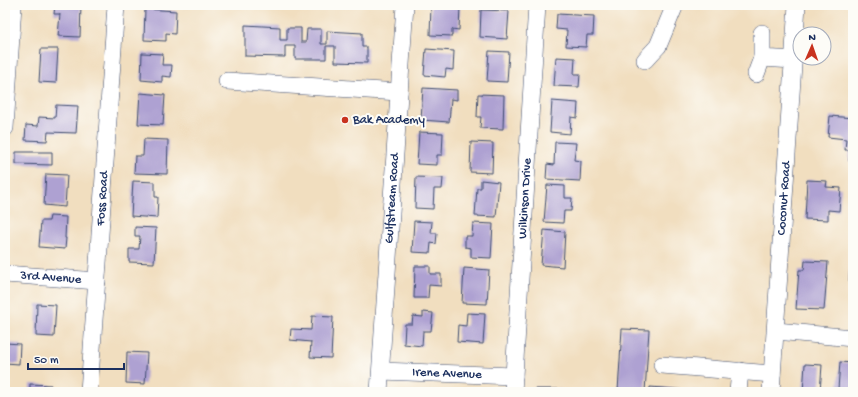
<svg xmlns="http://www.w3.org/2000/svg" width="858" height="397" viewBox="0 0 858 397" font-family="'Gochi Hand',sans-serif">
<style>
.building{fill:#aea1d2}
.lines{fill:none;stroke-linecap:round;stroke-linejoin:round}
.minor-casing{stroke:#3b496d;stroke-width:18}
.minor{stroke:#fff;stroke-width:17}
.poi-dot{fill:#c8321e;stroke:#fdfcf7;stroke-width:1.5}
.labels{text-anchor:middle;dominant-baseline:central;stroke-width:4;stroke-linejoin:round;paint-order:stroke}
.poi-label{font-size:13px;fill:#1b2f5e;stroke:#fdfcf7;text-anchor:start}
.street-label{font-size:13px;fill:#1b2f5e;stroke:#fdfcf7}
</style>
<rect width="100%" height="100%" fill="#fdfcf7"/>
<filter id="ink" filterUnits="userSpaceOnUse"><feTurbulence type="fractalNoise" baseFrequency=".025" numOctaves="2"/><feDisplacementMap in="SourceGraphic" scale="8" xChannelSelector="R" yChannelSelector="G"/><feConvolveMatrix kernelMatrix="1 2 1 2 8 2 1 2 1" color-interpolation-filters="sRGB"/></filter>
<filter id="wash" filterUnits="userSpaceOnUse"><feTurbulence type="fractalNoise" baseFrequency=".012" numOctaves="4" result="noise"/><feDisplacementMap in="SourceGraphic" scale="16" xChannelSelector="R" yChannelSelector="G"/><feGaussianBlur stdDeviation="0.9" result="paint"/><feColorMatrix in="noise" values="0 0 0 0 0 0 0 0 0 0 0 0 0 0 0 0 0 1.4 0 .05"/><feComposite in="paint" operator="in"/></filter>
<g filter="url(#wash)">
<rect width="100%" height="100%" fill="#f1debf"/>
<g id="blocks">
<path class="building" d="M55 5H81L80 37 58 36 60 14H54Z
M431 5 460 7 459 30 452 29V36L430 35Z
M145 9 176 11 175 34 166 33V41L144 40Z
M481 10 509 11 507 39 480 37Z
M557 14 594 16 593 35H587L586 47 566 46 567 30 556 29Z
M245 25 280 27V40H287V28H301V42H306L307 29H321V44H327V31L362 33V47H367V63L335 62V46H326V59H295V46H285V57L245 56Z
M41 49H58L56 83 39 82Z
M426 49 454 51 453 70 446 69 445 77 424 75Z
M489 51 509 52 507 82 487 81Z
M142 53 163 54 162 65H172L171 77 162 76V82L141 80Z
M556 57 575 58 574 74H580L579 87 554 86Z
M423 88 457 90V100L451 99 449 122 421 120Z
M140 93 165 95 163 125 138 124Z
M478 94 504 95 503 129 480 128 481 117H477Z
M552 101 578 103 577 118 571 117 570 134 550 132Z
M56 105 78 106 76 133 48 132 47 141 25 140 26 125 38 126 39 117 55 118Z
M830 116 853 118V162L849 161 850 150H845L846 139 828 137Z
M419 132 443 133 442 155H437V165L417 164Z
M144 139 168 140 167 174 134 173 135 156H143Z
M471 142 493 143 492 173 470 172Z
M555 142 576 143 574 160 581 161 580 181 546 179 547 164 554 165Z
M16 152H52V165L16 164Z
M46 174 67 175 65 207 44 205Z
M416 177 443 178 442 189H434L433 209 415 208Z
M481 180 499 182 496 217 475 216 477 188H481Z
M807 180 827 181 826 187 841 188 839 211 828 210V220L805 219Z
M133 181 155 182V197H158L157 218 131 216Z
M547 185 565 186V198H572L571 211H564L563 223 544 222Z
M50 216 66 217 65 238H66L65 249 39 247 41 221H49Z
M414 221 432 222 431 233H437L436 244 431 243 430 253 412 252Z
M473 223 493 224 491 258 471 257V248L465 247V236H472Z
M135 227 156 228 154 263 129 262V249H139L140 236H135Z
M544 230 565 232 563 267 541 265Z
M805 261 828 262 824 310 796 309 799 270H804Z
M850 261H853V281H849Z
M415 266H430V274H441V286L429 285 428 298H414Z
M464 268 489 270 487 304 462 303Z
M37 304 56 305 54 337 36 336Z
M423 312 433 313 431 331H423L422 346 404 344 405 324H412L413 316 423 317Z
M467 313 485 314 483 344 457 342 458 325 466 326Z
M312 316 333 317 331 358 310 357 311 342 290 340 291 329 311 330Z
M622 329 649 330 645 392 618 391Z
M6 343 20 344 19 364 5 363Z
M127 352 147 353 145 384 126 383Z
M840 362 853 363V392H851L852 390 838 389Z
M805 364 822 365 820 392H803Z
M30 384 51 385V392H30Z
M650 387 701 391V392H650Z
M535 389H561V392H535Z"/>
</g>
</g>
<g filter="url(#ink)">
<use href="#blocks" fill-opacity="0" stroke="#3b496d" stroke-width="1"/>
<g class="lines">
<g class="minor-casing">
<g id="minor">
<path d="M762 33V58L793 60"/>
<path d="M645 60 658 46 675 5"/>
<path d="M756 74 762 58"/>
<path d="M227 81 399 92"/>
<path d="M5 128 13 5"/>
<path id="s1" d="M5 274 97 281"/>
<path d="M776 331 853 338"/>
<path d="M662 365 772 374"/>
<path id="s2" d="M381 371 514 376"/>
<path id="s3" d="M89 392 116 5"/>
<path id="s4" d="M379 392 405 5"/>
<path id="s5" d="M513 392 537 5"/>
<path d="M738 392 740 371"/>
<path id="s6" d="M771 392 797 5"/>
</g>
</g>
<use href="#minor" class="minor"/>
</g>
</g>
<circle class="poi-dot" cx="345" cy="120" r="4"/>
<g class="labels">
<g class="poi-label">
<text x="353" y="120">Bak Academy</text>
</g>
<g class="street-label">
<text stroke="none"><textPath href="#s3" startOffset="194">Foss Road</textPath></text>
<text stroke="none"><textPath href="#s4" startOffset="194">Gulfstream Road</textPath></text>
<text stroke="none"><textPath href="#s5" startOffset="194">Wilkinson Drive</textPath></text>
<text stroke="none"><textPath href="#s6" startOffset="194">Coconut Road</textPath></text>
<text stroke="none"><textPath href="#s1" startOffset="46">3rd Avenue</textPath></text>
<text stroke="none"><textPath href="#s2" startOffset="66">Irene Avenue</textPath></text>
</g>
</g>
<rect width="858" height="397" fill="none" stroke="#fdfcf7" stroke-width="20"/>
<g transform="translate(812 46) rotate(2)"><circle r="19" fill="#fdfcf7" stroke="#a3aaba"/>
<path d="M0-3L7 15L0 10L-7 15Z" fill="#c8321e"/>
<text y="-6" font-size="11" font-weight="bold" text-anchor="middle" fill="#1b2f5e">N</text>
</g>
<path d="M28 363v6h96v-6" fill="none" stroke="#1b2f5e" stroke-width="2"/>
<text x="34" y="363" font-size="12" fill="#1b2f5e" stroke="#fdfcf7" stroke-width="3" paint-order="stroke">50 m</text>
</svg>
